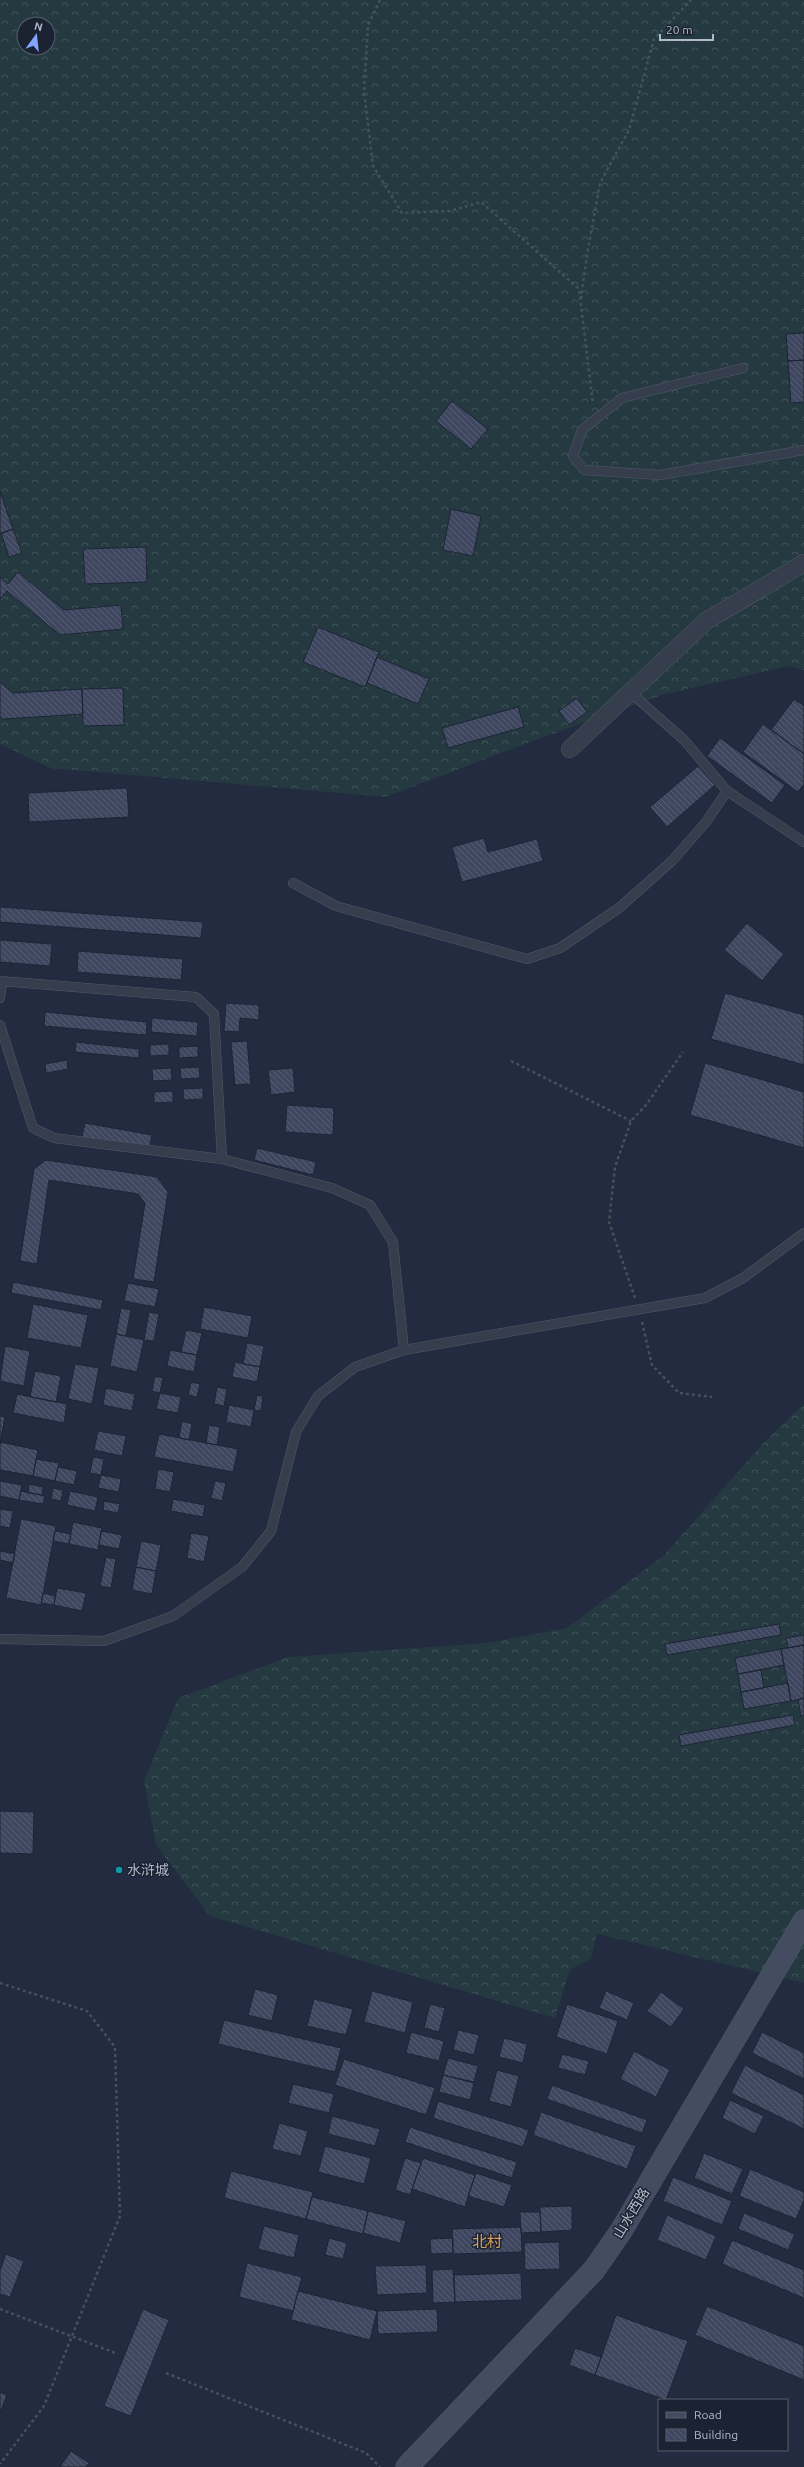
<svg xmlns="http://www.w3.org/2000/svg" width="804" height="2467" viewBox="0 0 804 2467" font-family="Ubuntu,'Noto Sans SC',sans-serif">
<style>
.forest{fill:url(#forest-crowns);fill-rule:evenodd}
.building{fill:url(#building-back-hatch);stroke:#1d2535}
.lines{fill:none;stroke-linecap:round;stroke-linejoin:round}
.lane-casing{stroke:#515969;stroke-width:10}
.street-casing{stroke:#515969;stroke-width:18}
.secondary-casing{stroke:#515969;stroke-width:23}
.path{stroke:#3f555a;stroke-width:2.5;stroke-dasharray:3 3;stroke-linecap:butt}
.lane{stroke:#363e4e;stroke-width:9}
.street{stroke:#363e4e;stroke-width:17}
.secondary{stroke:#444c62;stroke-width:22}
.culture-dot{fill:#0f9aa8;stroke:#1b2333;stroke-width:1.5}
.labels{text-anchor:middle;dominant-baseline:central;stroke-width:3;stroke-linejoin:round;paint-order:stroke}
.poi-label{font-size:14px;fill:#b2b9ca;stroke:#1b2333;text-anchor:start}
.street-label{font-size:14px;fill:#b2b9ca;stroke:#1b2333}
.neighbourhood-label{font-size:15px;fill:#dba15b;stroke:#1b2333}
</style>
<defs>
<pattern id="forest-crowns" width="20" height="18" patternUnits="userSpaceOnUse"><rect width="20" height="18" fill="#243940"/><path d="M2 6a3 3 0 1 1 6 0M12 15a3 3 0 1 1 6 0" fill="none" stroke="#41545a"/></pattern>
<pattern id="building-back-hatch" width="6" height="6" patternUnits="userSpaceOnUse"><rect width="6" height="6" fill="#3e475f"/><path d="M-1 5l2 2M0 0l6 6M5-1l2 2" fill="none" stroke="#585f75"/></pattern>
</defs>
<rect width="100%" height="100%" fill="#222b3f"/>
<path class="forest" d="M0 0H804V670L789 666 662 695 541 738 386 797 50 768 0 744ZM24 24H48V48H24Z
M804 1404V1983L597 1934 591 1959 570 1970 555 2018 210 1916 156 1845 144 1781 178 1698 288 1657 487 1643 567 1628 664 1555 767 1439Z"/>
<path class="building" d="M804 333V360L788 361 786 334Z
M804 360V402L791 403 788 361Z
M452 401 488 429 471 449 436 421Z
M0 491 13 529 0 534Z
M451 509 481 516 473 556 443 550Z
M13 529 22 553 9 557 1 533Z
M146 547 147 582 85 584 83 549Z
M18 572 64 610 121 605 123 629 60 635 7 591 0 599V577L8 584Z
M318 627 379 652 365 687 303 662Z
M377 657 429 679 418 704 367 683Z
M0 682 13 693 82 689 83 714 3 719 0 716Z
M123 688 124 725 83 726 82 689Z
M577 698 587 712 569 725 559 711Z
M794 699 804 706V754L771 730Z
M518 707 524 727 448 748 442 728Z
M763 724 804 754V784L798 792 743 752Z
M720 738 785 785 772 803 707 756Z
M698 766 715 785 667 827 650 807Z
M127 788 129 817 29 822 28 793Z
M484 838 488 852 537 839 543 861 462 882 452 847Z
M0 907 203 922 201 938 0 922Z
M747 923 784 954 762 981 724 950Z
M0 940 52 944 50 966 0 962Z
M78 951 183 959 181 980 77 972Z
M725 993 804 1015V1065L711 1039Z
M226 1003 259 1005V1020L240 1018 239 1032 224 1031Z
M45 1012 147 1022 146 1035 44 1026Z
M152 1018 198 1022 197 1036 151 1032Z
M247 1041 251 1084 235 1085 231 1042Z
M76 1042 139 1049V1058L75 1052Z
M169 1044V1055L150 1056V1045Z
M198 1046V1057L179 1058V1047Z
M67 1060 68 1069 46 1073 45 1064Z
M705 1063 804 1092V1148L690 1115Z
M199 1067 200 1078 181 1079 180 1068Z
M171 1068 172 1080 153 1081 152 1069Z
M293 1068 295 1092 271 1095 268 1070Z
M203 1088V1099L184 1100 183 1089Z
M173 1091V1102L154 1103V1092Z
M287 1105 334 1108 333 1135 285 1132Z
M85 1123 152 1135 149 1149 82 1137Z
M257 1148 316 1162 313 1175 254 1160Z
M46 1160 157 1177 168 1192 154 1282 133 1279 145 1203 138 1194 49 1180 37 1264 20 1261 34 1169Z
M13 1282 103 1300 101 1310 11 1293Z
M128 1283 159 1289 155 1307 124 1301Z
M33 1304 88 1315 81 1348 27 1338Z
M204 1307 252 1316 248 1338 200 1329Z
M121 1308 131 1310 126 1336 116 1334Z
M149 1312 159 1314 154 1341 144 1340Z
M186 1330 202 1333 197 1355 181 1352Z
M116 1334 144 1340 137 1372 110 1366Z
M247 1343 264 1346 260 1367 243 1364Z
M5 1346 30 1351 24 1386 0 1381Z
M170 1350 197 1355 194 1372 167 1366Z
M235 1362 260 1367 257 1382 232 1377Z
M75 1364 99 1368 92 1404 68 1399Z
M35 1371 61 1376 56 1402 30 1397Z
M155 1376 163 1378 160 1393 152 1391Z
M191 1382 200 1384 197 1397 188 1395Z
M217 1387 227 1389 224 1406 214 1404Z
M106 1388 135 1394 132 1411 103 1405Z
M160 1393 181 1397 178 1413 156 1409Z
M17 1394 67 1404 64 1423 13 1413Z
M257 1395 263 1396 261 1411 254 1410Z
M229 1405 254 1410 251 1427 226 1422Z
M0 1416 5 1417 0 1444Z
M182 1421 192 1424 189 1440 179 1438Z
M209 1425 220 1427 217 1445 206 1443Z
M98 1431 126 1436 122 1456 94 1450Z
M159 1434 238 1449 233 1472 154 1457Z
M0 1442 38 1450 33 1476 0 1470Z
M93 1457 104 1459 101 1475 90 1473Z
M36 1459 59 1463 55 1481 33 1476Z
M58 1467 77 1471 74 1485 55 1481Z
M158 1469 174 1472 170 1492 155 1489Z
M101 1475 121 1479 119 1492 98 1488Z
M0 1481 22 1485 19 1500 0 1496Z
M215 1481 226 1483 222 1501 211 1498Z
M29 1484 43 1487 42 1495 28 1493Z
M53 1488 63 1490 61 1501 51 1499Z
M21 1491 45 1496 43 1504 19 1500Z
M70 1491 98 1497 95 1511 67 1505Z
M173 1499 205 1505 203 1517 171 1511Z
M104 1501 120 1504 118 1513 103 1510Z
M0 1509 13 1511 10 1528 0 1526Z
M21 1519 56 1526 41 1605 6 1598Z
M73 1522 102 1528 98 1550 69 1544Z
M55 1531 71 1534 69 1544 53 1541Z
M101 1531 122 1535 119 1549 99 1545Z
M191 1533 209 1536 204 1562 187 1558Z
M141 1541 161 1545 156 1571 136 1567Z
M0 1551 15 1554 13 1563 0 1560Z
M106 1557 116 1559 111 1588 100 1586Z
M136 1567 156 1571 152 1594 132 1590Z
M57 1588 86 1593 82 1611 54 1605Z
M43 1593 55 1596 54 1605 41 1603Z
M779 1624 781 1635 667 1655 665 1644Z
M804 1635V1645L788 1648 786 1638Z
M804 1645V1698L791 1701 781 1649Z
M781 1649 784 1665 738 1674 735 1658Z
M761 1670 764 1688 741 1692 738 1674Z
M788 1683 791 1701 744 1709 741 1692Z
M804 1698V1715L801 1716 798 1700Z
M793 1715 795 1725 681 1746 679 1735Z
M0 1811 34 1812 33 1854 0 1853Z
M255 1989 278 1995 272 2021 248 2015Z
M372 1991 413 2002 405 2033 364 2022Z
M606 1991 634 2003 627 2020 599 2008Z
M661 1992 684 2009 671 2027 647 2011Z
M314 1999 353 2009 346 2035 307 2026Z
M430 2004 445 2008 439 2032 424 2028Z
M567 2004 618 2021 607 2054 556 2037Z
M224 2020 341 2048 335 2072 218 2044Z
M458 2030 479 2035 474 2055 453 2050Z
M411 2032 444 2041 439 2061 406 2053Z
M762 2032 804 2053V2079L752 2053Z
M504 2038 527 2044 523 2063 499 2057Z
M634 2051 670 2070 656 2097 620 2079Z
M562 2054 589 2061 585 2075 558 2068Z
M448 2058 478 2066 474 2082 443 2075Z
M344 2059 435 2088 426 2115 335 2085Z
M745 2065 804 2095V2129L731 2093Z
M497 2070 519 2076 511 2107 489 2101Z
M443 2075 474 2083 470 2100 439 2092Z
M293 2084 334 2094 329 2113 288 2103Z
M552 2085 647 2120 642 2133 547 2099Z
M730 2100 764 2116 755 2134 722 2118Z
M438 2101 529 2130 523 2147 433 2118Z
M541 2112 636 2146 627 2169 533 2135Z
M332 2116 380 2129 375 2146 328 2134Z
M279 2123 308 2131 301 2156 272 2149Z
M410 2127 517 2162 512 2178 405 2142Z
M325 2146 371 2158 364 2184 318 2172Z
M704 2153 743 2169 732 2194 694 2178Z
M405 2158 421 2163 410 2195 395 2190Z
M423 2158 475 2175 465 2207 412 2189Z
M750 2169 804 2192V2200L796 2219 739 2196Z
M231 2171 313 2192 306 2219 224 2198Z
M476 2173 512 2185 504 2207 468 2196Z
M673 2177 732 2201 722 2225 663 2201Z
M312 2197 368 2211 363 2234 306 2219Z
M572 2206V2230L541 2232 540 2207Z
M368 2211 406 2221 400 2243 363 2233Z
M520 2212H540L541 2232 521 2233Z
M744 2213 795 2234 788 2250 738 2229Z
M667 2215 716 2236 706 2260 657 2240Z
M264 2226 299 2235 294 2258 258 2249Z
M521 2227 522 2252 453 2254 452 2229Z
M329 2238 347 2243 343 2259 325 2255Z
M453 2238V2253L431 2254 430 2239Z
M732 2240 804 2270V2298L722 2264Z
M559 2242 560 2269 525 2270 524 2243Z
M6 2254 24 2261 10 2297 0 2294V2271Z
M247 2263 302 2277 293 2311 239 2297Z
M426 2265 427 2293 377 2295 375 2266Z
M453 2269 455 2302 433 2303 432 2270Z
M521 2273 522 2300 455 2302 454 2275Z
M298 2291 377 2311 370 2340 291 2320Z
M707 2306 804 2346V2380L695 2335Z
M143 2309 169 2320 131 2416 104 2406Z
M437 2309 438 2332 378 2334 377 2311Z
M616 2315 688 2341 666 2400 595 2375Z
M575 2348 601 2357 595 2375 569 2365Z
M0 2392 7 2395 0 2413Z
M71 2451 89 2463 86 2467H60Z"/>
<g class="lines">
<g class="lane-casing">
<path id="lane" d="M743 368 622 398 582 430 573 456 584 470 660 475 804 450
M630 692 684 740 727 791 804 842
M293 883 336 906 527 959 560 948 619 908 672 861 706 822 727 791
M0 981 196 997 214 1014 222 1159 332 1188 370 1205 393 1242 404 1350
M0 998 2 981
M0 1025 33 1128 54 1138 222 1159
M0 1639 104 1641 173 1616 242 1567 271 1531 296 1432 318 1396 355 1367 404 1350 705 1298 743 1278 804 1233"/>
</g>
<g class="street-casing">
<path id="street" d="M570 749 706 621 804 563"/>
</g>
<g class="secondary-casing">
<path id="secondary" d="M407 2467 594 2270 621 2231 804 1921"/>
</g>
<path class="path" d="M380 0 368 25 364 91 373 166 402 213 450 211 481 202 579 289 593 404
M581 299 587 255 600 183 629 130 654 39 691 0
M511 1061 631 1121
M635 1298 609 1222 615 1167 631 1121 646 1105 683 1052
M642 1322 652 1365 679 1393 712 1397
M0 1983 87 2011 115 2047 120 2216 44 2406 0 2464
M0 2309 118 2354
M166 2373 366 2453 380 2467"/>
<use href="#lane" class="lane"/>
<use href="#street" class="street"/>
<use href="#secondary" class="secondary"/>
</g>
<circle class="culture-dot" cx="119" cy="1870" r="4"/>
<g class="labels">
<g class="poi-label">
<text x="127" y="1870">水浒城</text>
</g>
<g class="street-label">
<text transform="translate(631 2213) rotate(-59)">山水西路</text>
</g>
<g class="neighbourhood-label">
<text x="487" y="2241">北村</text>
</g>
</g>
<rect x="658" y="2399" width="130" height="52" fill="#1b2333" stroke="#575f6f"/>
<rect x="666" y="2412" width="20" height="6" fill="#444c62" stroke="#575f6f"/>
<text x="694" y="2419" font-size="12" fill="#b2b9ca">Road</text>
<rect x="666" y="2429" width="20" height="12" fill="url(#building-back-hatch)" stroke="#575f6f"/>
<text x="694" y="2439" font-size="12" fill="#b2b9ca">Building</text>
<g transform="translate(36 36) rotate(15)"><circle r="19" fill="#1b2333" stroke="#575f6f"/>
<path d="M0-3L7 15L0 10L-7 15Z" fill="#82a5fe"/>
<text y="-6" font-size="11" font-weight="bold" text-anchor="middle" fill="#b2b9ca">N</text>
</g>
<path d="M660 34v6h53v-6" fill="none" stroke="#b2b9ca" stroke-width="2"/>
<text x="666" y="34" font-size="12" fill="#b2b9ca" stroke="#1b2333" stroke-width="3" paint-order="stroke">20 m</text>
</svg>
